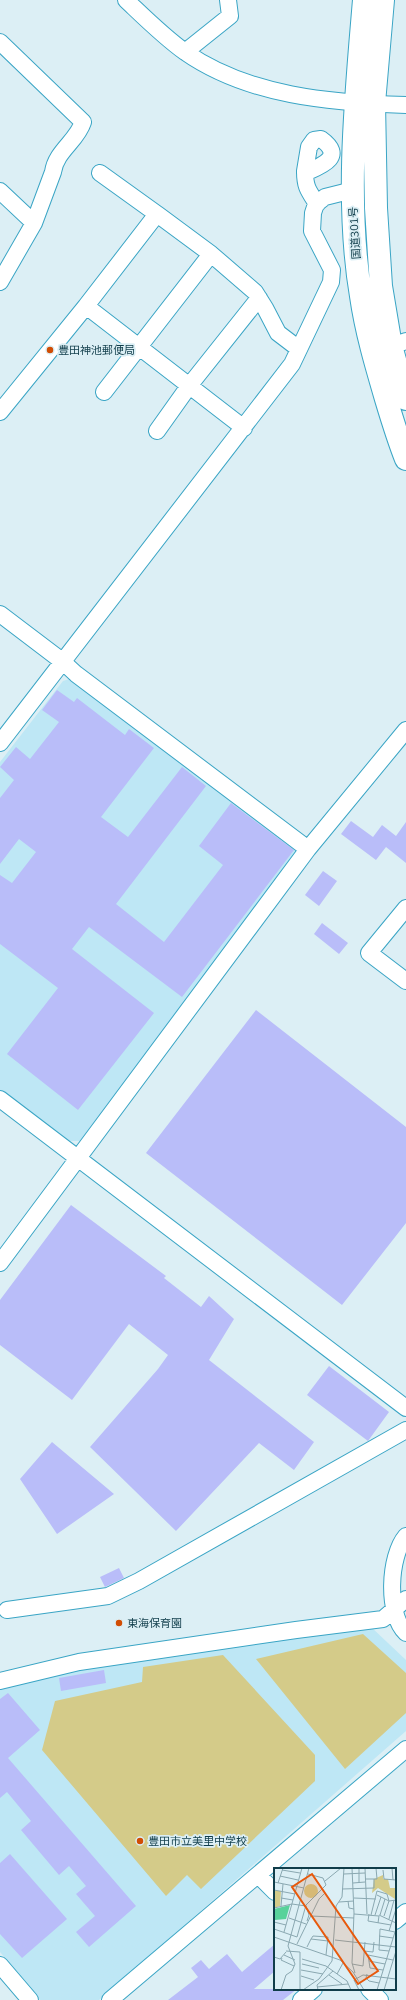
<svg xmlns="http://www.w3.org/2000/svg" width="406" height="2000" viewBox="0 0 406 2000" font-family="'Nunito Sans','Noto Sans JP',sans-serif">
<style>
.built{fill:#bee7f5}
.green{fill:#d4cb89}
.building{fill:#b9bdf9}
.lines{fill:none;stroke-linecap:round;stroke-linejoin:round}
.minor-casing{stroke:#3aa5c5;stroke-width:18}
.highway-casing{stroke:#3aa5c5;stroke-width:24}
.minor{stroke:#fff;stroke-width:16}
.highway{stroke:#fff;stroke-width:22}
.poi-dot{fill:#d14d04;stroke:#dceff5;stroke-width:1.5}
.labels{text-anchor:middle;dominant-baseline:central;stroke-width:3.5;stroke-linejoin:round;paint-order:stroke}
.street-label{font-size:11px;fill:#103d4a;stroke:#dceff5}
.poi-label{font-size:11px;fill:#103d4a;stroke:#dceff5;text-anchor:start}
.inset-road{fill:none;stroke:#8aa8b1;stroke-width:1}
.view{fill:#e8590c;fill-opacity:0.15;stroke:#e8590c;stroke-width:2}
.inset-edge{fill:none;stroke:#103d4a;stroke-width:2}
</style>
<rect width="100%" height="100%" fill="#dceff5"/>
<path class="built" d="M69 679 296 846 297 853 80 1141H68L0 1091V762L63 681Z
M370 1626 406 1660V1731L99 2000H40L0 1952V1684L78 1666Z"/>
<path class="green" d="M363 1634 406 1673V1713L345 1769 256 1659Z
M223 1655 315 1755V1781L201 1889 187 1875 166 1896 42 1750 55 1701 142 1682 143 1667Z"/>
<path class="building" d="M57 690 74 702 77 698 125 735 129 729 154 748 101 817 128 837 182 767 206 786 116 904 164 942 223 865 199 846 231 803 294 850 182 997 89 927 72 949 154 1013 78 1110 7 1054 58 988 0 944V875L12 883 36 852 19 839 0 864V798L14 780 0 767 16 747 30 759 59 722 42 710Z
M351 821 373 837 382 825 396 836 406 822V863L386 847 376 860 341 834Z
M323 871 337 881 319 906 305 895Z
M322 923 348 943 339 954 314 934Z
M256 1010 406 1127V1223L342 1305 146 1153Z
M71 1205 166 1276 164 1278 201 1307 209 1296 234 1319 209 1360 314 1442 294 1470 259 1443 176 1531 90 1447 158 1369 168 1355 129 1324 72 1400 0 1345V1300Z
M329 1366 389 1412 368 1441 307 1395Z
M52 1442 114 1494 57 1534 20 1479Z
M119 1568 124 1578 105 1587 100 1577Z
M104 1670 106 1683 61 1691 59 1678Z
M8 1693 40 1730 8 1758 136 1906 89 1947 76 1932 95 1916 76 1894 86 1886 69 1866 59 1875 21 1830 31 1821 7 1792 0 1798V1699Z
M10 1854 67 1919 22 1958 0 1934V1863Z
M275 1944V1971L254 1989H297L283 2000H168L198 1977 191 1968 201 1960 209 1969 227 1954 242 1972Z"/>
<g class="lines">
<g class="minor-casing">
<path id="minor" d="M126 0C145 18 164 37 185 52 248 96 331 103 406 105
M0 42 83 122C77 141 56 151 53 172L34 223 0 282
M185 52 230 16 228 0
M100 173 157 214
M305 173C321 166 346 157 321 139L314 140 309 147 305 171C305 187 308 190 317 204
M0 191 34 223
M86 306 244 428
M391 346 406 341
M104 392 211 254
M0 412 86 306 157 214 211 254 255 292 265 308 278 333 299 349
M157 431 189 386 259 298
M0 614 62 661 76 674 308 849
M0 743 292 364 331 282 332 270 312 231 313 213 316 204 325 197 353 190
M406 908 369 953 406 981
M0 1099 406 1408
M0 1263 308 849 406 730
M406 1536C389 1556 386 1614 406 1633
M7 1610 108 1596 139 1581 406 1430
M0 1681 79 1662 296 1630 383 1619 406 1599
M258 1875 275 1892
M395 1921 406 1912
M0 1965 30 2000
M369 1989 380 2000
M110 2000 406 1749
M301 2000 314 1989"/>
</g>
<g class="highway-casing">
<path id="highway" d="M364 0C356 95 345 202 361 296 366 331 376 365 386 399 392 419 398 439 406 459
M383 0 374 103 376 208 381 286 391 346 406 399"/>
</g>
<use href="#minor" class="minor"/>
<use href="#highway" class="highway"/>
</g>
<g class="poi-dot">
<circle cx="50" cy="350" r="4"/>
<circle cx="119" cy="1623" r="4"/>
<circle cx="140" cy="1841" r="4"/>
</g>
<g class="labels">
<g class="street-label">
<text transform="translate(355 233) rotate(-94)">国道301号</text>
</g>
<g class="poi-label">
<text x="58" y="350">豊田神池郵便局</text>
<text x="127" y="1623">東海保育園</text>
<text x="148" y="1841">豊田市立美里中学校</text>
</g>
</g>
<g transform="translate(274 1868)">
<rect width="122" height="122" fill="#dceff5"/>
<path d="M109 7V11H114L116 20H121V31L104 20 98 25 100 11ZM30 23a7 7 0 1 1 14 0a7 7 0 1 1-14 0ZM0 22 7 23 6 38 0 40Z" fill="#d4cb89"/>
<path d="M16 37 12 51 1 52 0 41Z" fill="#58d29b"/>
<path class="inset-road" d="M78 0 80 45 78 95 81 105M85 0V15M91 0 93 46M118 0 119 12M8 2 26 5M109 2 110 11 122 12M70 6 91 5M6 8 24 12M91 11H103L102 0M51 13 67 0M0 14 30 20M4 15 9 0M79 15 91 14M68 21 100 20V11M0 22 21 26M103 27 115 33 122 32M7 30 19 32M80 30 102 31M74 33 75 40 80 41M65 34 80 33M7 38 9 16M32 38 35 47 33 53M0 40 18 36 32 38M80 46 105 48 104 55M95 46 94 53 117 57M97 47 103 23 113 26 115 33M101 47 107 29M105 47 122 55M106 47 111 31M37 48 80 50M110 48 115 33M15 50 32 56M115 51 120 32M0 54 12 57M0 61 23 69M115 63 122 41M10 64 28 0M105 68 119 70M0 69 66 92 79 104 90 122M23 69 32 37 52 17 49 10 34 6M37 71 39 68 54 69 52 87M61 72 122 79M23 76 45 31 51 25M33 79 37 71 54 73M12 83 26 84V122M90 83 99 84 100 74M10 87 21 92M0 89 6 91 12 84M8 90 7 92 20 98M28 91 52 98 73 113 77 122M95 93 111 96M28 96 45 100M78 96 89 98 91 74M27 102 49 106M109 102 96 100 94 87 119 92M63 106 69 95M93 106 92 110 95 113 105 115M55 107 68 116M27 108 40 112M43 119 74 116M7 122 12 107 18 103 21 96 14 78 35 0M29 122 45 111 58 93 62 38 68 29 70 0M44 122 43 117 59 103M85 122 80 112 89 107 122 111M103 122 121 64 106 61 105 82 115 83M110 122 122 83"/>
<path class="view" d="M38 6 104 103 84 116 18 19Z"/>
<rect width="122" height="122" class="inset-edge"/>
</g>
</svg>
